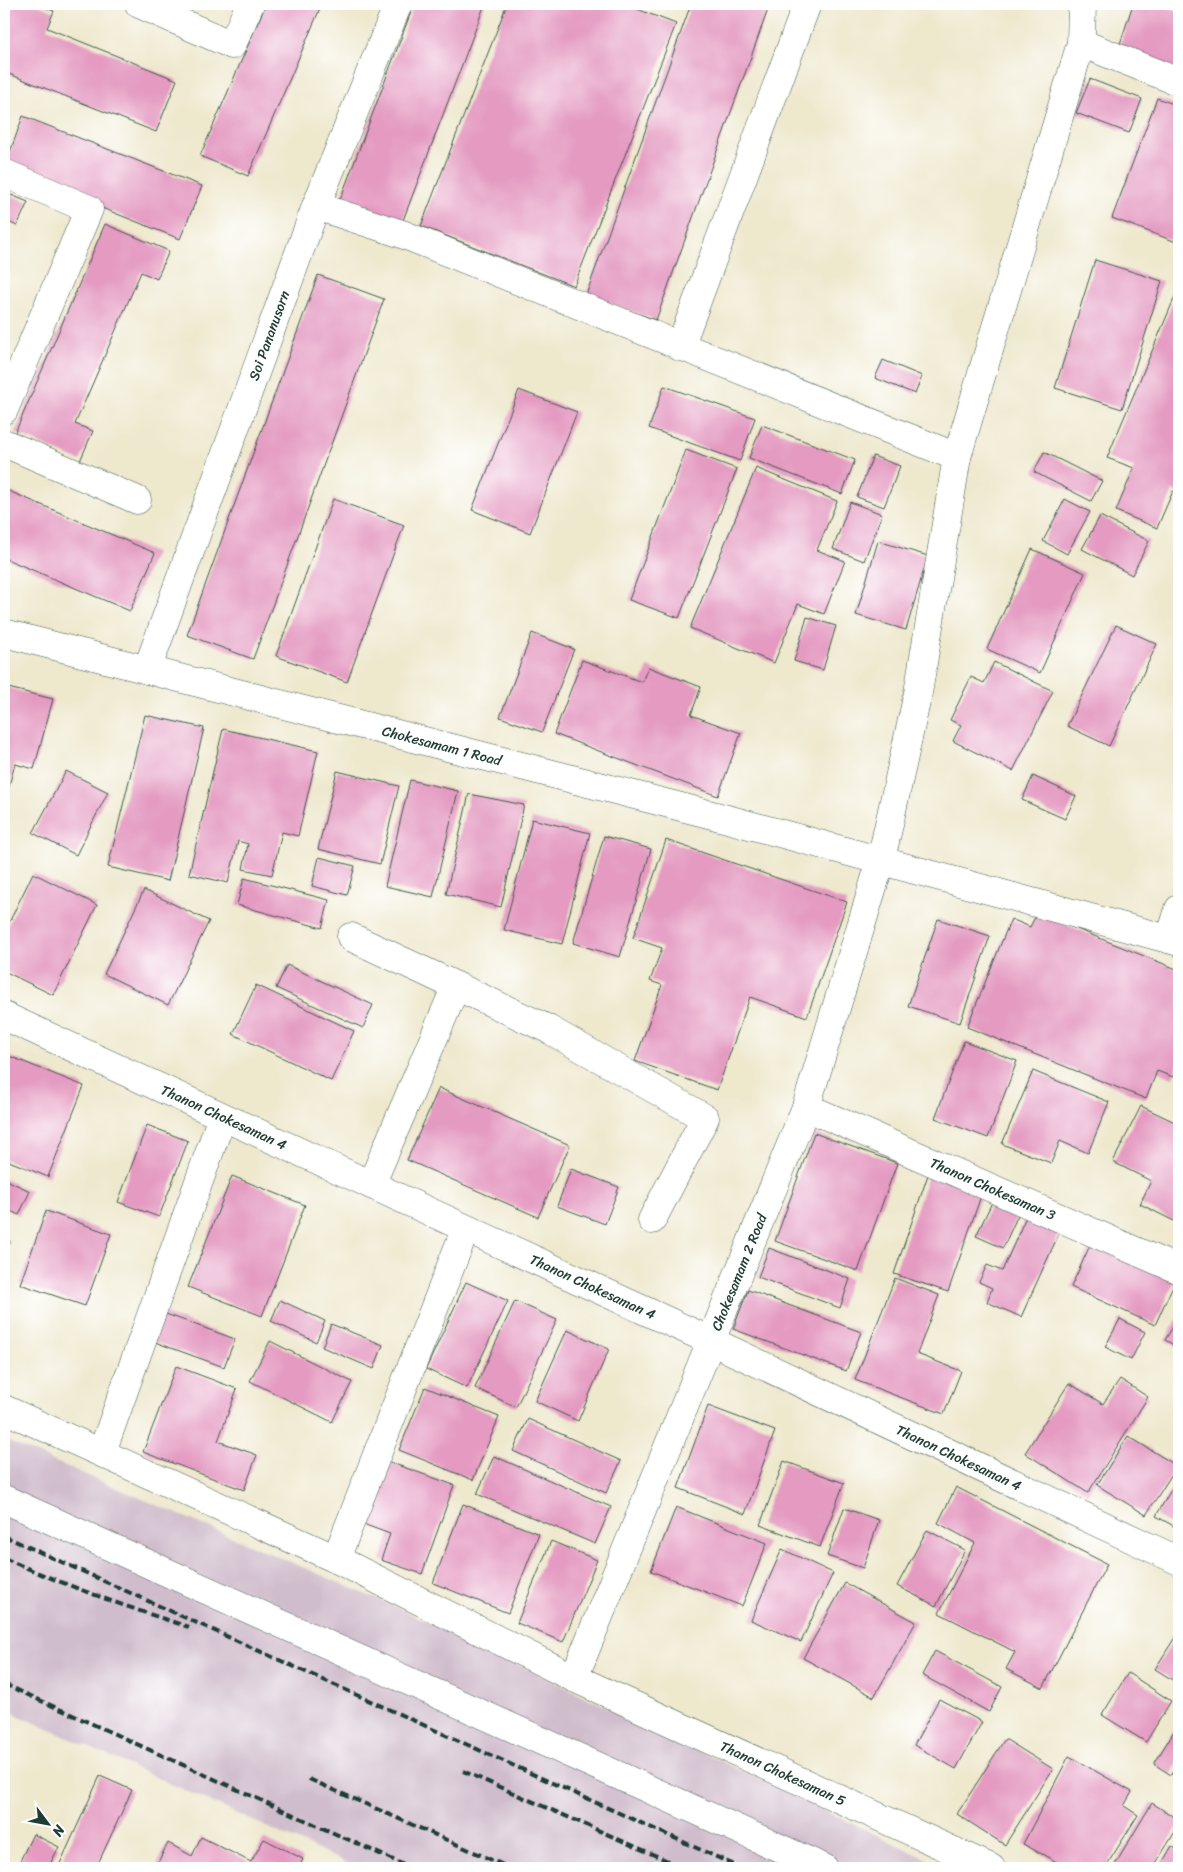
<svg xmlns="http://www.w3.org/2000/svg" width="1183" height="1872" viewBox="0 0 1183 1872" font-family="Sriracha,sans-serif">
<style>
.industrial{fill:#d0bdcc}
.building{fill:#e49ac1}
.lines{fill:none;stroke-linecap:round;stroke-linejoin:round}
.minor-casing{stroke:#3e574b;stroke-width:29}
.minor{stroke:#fff;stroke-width:28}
.rail{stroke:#1f3d34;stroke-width:4;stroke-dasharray:8 4;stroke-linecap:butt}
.labels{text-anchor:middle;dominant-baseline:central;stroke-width:4.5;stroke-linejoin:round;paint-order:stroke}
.street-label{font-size:14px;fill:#1f3d34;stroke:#fff}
</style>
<rect width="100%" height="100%" fill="#fff"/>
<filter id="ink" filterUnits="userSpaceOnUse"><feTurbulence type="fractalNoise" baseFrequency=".02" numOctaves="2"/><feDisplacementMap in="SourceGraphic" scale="10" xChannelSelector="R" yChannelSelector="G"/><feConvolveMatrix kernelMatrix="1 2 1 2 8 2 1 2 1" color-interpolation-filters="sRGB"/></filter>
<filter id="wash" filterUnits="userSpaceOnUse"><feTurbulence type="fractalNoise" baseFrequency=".0096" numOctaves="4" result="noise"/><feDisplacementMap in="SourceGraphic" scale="20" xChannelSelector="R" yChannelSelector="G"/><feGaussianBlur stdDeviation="1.12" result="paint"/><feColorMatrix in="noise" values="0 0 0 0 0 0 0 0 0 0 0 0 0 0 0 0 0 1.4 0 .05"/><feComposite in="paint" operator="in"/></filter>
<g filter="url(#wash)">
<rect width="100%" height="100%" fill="#eee8cd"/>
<path class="industrial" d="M4 1440 403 1610 946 1868H358L4 1709Z"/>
<g id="blocks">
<path class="building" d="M4 4H36L54 11 47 28 177 80 156 132 4 72Z
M266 4H322L248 176 200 156Z
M414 4H485L402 223 340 200Z
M507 4H624L676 24 574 286 421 226Z
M691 4H770L656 320 586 295Z
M1133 4H1157L1179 11V70L1118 50Z
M1090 79 1142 99 1129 133 1076 113Z
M1157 98 1179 106V243L1112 218Z
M23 116 202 186 180 239 4 169Z
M4 192 28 202 17 226 4 220Z
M105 224 169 251 157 279 141 272 75 424 93 431 80 461 15 433Z
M1095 260 1162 281 1122 409 1055 388Z
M318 275 384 299 253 659 187 635Z
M1179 287V494L1173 491 1157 528 1116 511 1134 468 1107 458Z
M883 360 922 376 915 394 875 378Z
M664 386 755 418 740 461 649 428Z
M519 390 577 412 530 533 472 510Z
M762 425 855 460 842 494 749 458Z
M686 450 737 469 679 618 629 600Z
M1044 452 1102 481 1091 501 1034 472Z
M873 456 900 466 884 507 857 497Z
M756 468 837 501 817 550 845 561 824 614 798 604 774 663 690 628Z
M4 489 155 553 130 611 4 558Z
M333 499 404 525 347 682 276 656Z
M1065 499 1090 512 1067 554 1043 541Z
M850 502 882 514 864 561 833 549Z
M1100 516 1149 541 1132 575 1082 549Z
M878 541 928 556 906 630 856 615Z
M1032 549 1085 573 1040 673 987 649Z
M807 617 836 626 823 670 794 661Z
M1116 625 1157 644 1109 746 1067 726Z
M532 633 574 649 542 732 500 717Z
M582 660 642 682 648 667 701 687 691 715 741 733 718 796 554 734Z
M994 662 1053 691 1013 771 953 741 961 725 950 720 971 677 984 683Z
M4 687 53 699 34 769 15 764 4 804Z
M145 715 204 728 168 881 108 867Z
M223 729 318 751 298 836 282 832 272 875 243 869 248 844 238 841 228 883 189 874Z
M66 771 108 792 76 855 33 833Z
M337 771 399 786 380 864 318 849Z
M1033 776 1076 796 1065 819 1022 800Z
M410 780 458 791 433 897 385 886Z
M469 794 524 805 501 907 446 894Z
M532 819 590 833 562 944 504 930Z
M604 836 651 849 620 957 573 943Z
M666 840 847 902 807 1017 750 997 717 1090 635 1061 662 985 650 981 662 948 633 938Z
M319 857 355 866 347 895 312 886Z
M33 873 97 905 53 995 4 971V933Z
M244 878 329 900 322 928 237 905Z
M144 890 209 921 168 1005 104 974Z
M1037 913 1179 970V1061L1173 1077 1157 1071 1146 1099 967 1027 1011 919 1030 927Z
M938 919 990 936 960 1023 908 1006Z
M287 965 373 1005 363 1028 276 988Z
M256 985 354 1031 331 1081 233 1034Z
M964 1041 1017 1061 988 1138 935 1118Z
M4 1054 84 1086 48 1177 4 1159Z
M1033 1071 1109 1102 1088 1153 1060 1141 1051 1163 1002 1144Z
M439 1088 570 1145 538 1217 407 1160Z
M1141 1106 1179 1124V1215L1176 1222 1140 1204 1151 1181 1113 1162Z
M147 1125 188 1141 159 1217 118 1202Z
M814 1133 897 1163 858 1271 775 1241Z
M571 1169 619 1187 605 1224 557 1206Z
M929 1172 983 1190 948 1292 894 1274Z
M232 1176 305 1205 262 1316 188 1287Z
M4 1179 30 1191 19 1215 4 1208Z
M996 1194 1022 1206 1003 1248 976 1236Z
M46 1211 111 1234 85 1306 20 1284Z
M1028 1212 1062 1227 1021 1317 987 1302 992 1288 979 1282 987 1265 1002 1271Z
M4 1239 10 1241 4 1255Z
M1092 1241 1176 1279 1155 1325 1071 1287Z
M769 1248 850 1279 840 1308 758 1277Z
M895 1278 939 1295 917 1354 961 1371 944 1414 855 1380Z
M466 1282 508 1301 467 1388 426 1369Z
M748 1290 861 1332 846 1371 733 1329Z
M280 1300 325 1321 316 1342 271 1321Z
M515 1301 557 1320 516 1407 475 1388Z
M163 1313 235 1339 224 1367 152 1341Z
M1179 1317V1348L1165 1340Z
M1120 1319 1145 1332 1131 1360 1105 1347Z
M331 1324 383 1345 374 1369 322 1347Z
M567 1330 609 1349 578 1421 535 1401Z
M270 1341 352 1382 332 1422 250 1381Z
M176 1366 237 1389 218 1441 257 1455 244 1490 143 1452Z
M1120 1379 1148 1397 1088 1493 1025 1453 1069 1383 1103 1404Z
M425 1387 499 1417 473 1480 399 1450Z
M708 1406 775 1431 745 1514 678 1488Z
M528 1419 621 1461 606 1493 513 1451Z
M1128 1436 1177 1466 1146 1515 1097 1485Z
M494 1456 611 1507 595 1544 477 1494Z
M386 1461 454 1485 422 1574 381 1560 390 1534 363 1524Z
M784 1461 844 1483 820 1547 760 1525Z
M1179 1476V1529L1156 1516Z
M956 1487 1107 1564 1043 1688 1006 1669 1015 1652 939 1613 975 1543 938 1523Z
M463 1504 539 1534 508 1613 433 1583Z
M676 1507 767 1543 742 1606 651 1571Z
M844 1508 879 1520 863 1568 827 1556Z
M927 1530 965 1550 936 1606 897 1586Z
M551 1541 597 1560 563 1642 517 1623Z
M782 1549 833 1573 801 1642 751 1620Z
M845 1583 916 1622 874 1697 803 1658Z
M1179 1631V1684L1155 1669Z
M935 1651 1002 1687 989 1712 922 1675Z
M1128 1673 1171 1701 1146 1742 1102 1715Z
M939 1699 982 1722 956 1769 914 1745Z
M1174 1731 1179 1734V1762L1171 1775 1154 1764Z
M1005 1739 1053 1769 1005 1845 957 1814Z
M1069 1756 1132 1792 1124 1806 1138 1815 1105 1868H1068L1023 1844Z
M100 1776 132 1790 96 1868H58Z
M1152 1803 1179 1820V1825L1153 1868H1113Z
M33 1834 59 1847 48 1868 17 1867Z
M201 1837 251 1862 264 1839 303 1859 299 1868H155L168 1843 192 1856Z
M1172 1846 1179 1851V1868H1159Z"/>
</g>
</g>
<g filter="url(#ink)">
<use href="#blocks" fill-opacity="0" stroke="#3e574b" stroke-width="1"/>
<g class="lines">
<g class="minor-casing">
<g id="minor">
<path d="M139 4 232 45 250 4"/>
<path d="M1081 43 1179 82"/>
<path d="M4 173 89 209 4 410"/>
<path d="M316 206 402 234 957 457"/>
<path d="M680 347 807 4"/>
<path d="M4 443 137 500"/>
<path id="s1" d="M4 633 720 817 1179 942"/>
<path id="s2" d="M147 670 316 206 398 4"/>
<path d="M351 937 456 986 371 1185"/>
<path d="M1170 939 1179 909"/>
<path d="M456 986 548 1029 705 1118 652 1220"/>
<path id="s3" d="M4 1016 711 1341 1179 1561"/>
<path id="s4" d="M806 1107 1179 1270"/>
<path id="s5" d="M4 1409 336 1559 574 1678 991 1868"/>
<path d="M102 1452 222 1117"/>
<path d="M4 1499 824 1868"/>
<path d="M336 1559 465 1230"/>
<path id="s6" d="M574 1678 806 1107 881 860 918 693 957 457 1081 43 1082 4"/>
</g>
</g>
<use href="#minor" class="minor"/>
<path class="rail" d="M4 1536 741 1868
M4 1558C64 1585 126 1607 189 1627
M4 1684 411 1868
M463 1771 684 1868
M309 1779 510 1868"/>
</g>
</g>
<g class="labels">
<g class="street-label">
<text stroke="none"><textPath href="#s2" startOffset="356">Soi Pananusorn</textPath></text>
<text stroke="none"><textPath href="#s1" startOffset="452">Chokesamam 1 Road</textPath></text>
<text stroke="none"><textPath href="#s3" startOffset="242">Thanon Chokesaman 4</textPath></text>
<text stroke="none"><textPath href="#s4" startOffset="204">Thanon Chokesaman 3</textPath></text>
<text stroke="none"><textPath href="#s6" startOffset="438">Chokesamam 2 Road</textPath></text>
<text stroke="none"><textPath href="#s3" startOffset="648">Thanon Chokesaman 4</textPath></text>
<text stroke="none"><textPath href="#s3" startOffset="1052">Thanon Chokesaman 4</textPath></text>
<text stroke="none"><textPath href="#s5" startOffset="860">Thanon Chokesaman 5</textPath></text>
</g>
</g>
<rect width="1183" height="1872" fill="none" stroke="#fff" stroke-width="20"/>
<g transform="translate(48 1824) rotate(122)" stroke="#ffffff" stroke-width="4" paint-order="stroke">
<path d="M0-4L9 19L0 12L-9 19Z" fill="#1f3d34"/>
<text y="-8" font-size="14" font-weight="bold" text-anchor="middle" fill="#1f3d34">N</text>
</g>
</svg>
